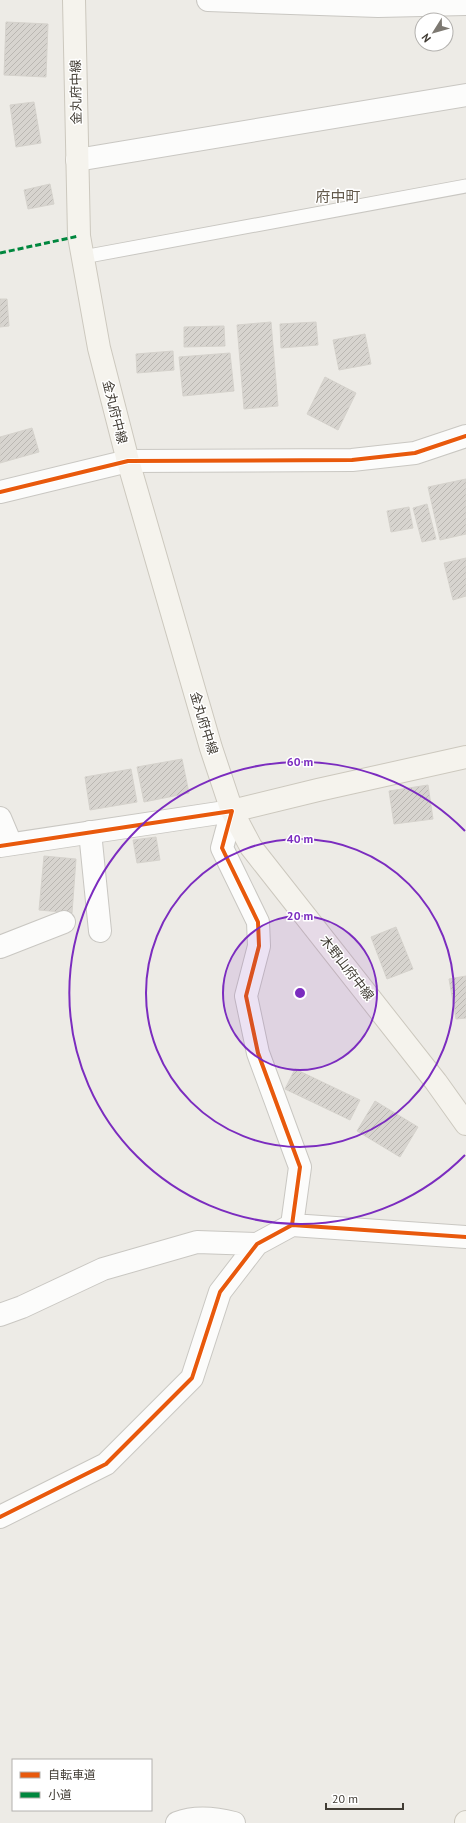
<svg xmlns="http://www.w3.org/2000/svg" width="466" height="1823" viewBox="0 0 466 1823" font-family="'PT Sans','Noto Sans JP',sans-serif">
<style>
.building{fill:url(#building-hatch);stroke:#d5d2cc}
.lines{fill:none;stroke-linecap:round;stroke-linejoin:round}
.service-casing{stroke:#c9c7c2;stroke-width:15}
.minor-casing{stroke:#c9c7c2;stroke-width:24}
.tertiary-casing{stroke:#c9c7c2;stroke-width:24}
.secondary-casing{stroke:#ccc8be;stroke-width:24}
.service{stroke:#fcfcfb;stroke-width:13}
.minor{stroke:#fcfcfb;stroke-width:22}
.tertiary{stroke:#fcfcfb;stroke-width:22}
.secondary{stroke:#f5f3ed;stroke-width:22}
.quiet{stroke:#00873e;stroke-width:3;stroke-dasharray:6 3;stroke-linecap:butt}
.cycleway-casing{stroke:#fff;stroke-width:6}
.cycleway{stroke:#e8590c;stroke-width:4}
.ring{fill:none;stroke:#7b2cbf;stroke-width:2}
.labels{text-anchor:middle;dominant-baseline:central;stroke-width:3;stroke-linejoin:round;paint-order:stroke}
.street-label{font-size:13px;fill:#413c34;stroke:#fff}
.quarter-label{font-size:15px;fill:#635a4c;stroke:#fff}
.centre{fill:#7b2cbf;stroke:#fff;stroke-width:2}
.ring-label{font-size:12px;text-anchor:middle;font-weight:bold;fill:#7b2cbf;stroke:#fff;stroke-width:3;stroke-linejoin:round;paint-order:stroke}
</style>
<defs>
<pattern id="building-hatch" width="6" height="6" patternUnits="userSpaceOnUse"><rect width="6" height="6" fill="#d7d4cf"/><path d="M-1 1l2-2M0 6l6-6M5 7l2-2" fill="none" stroke="#bab7b2"/></pattern>
</defs>
<rect width="100%" height="100%" fill="#edebe6"/>
<path class="building" d="M6 22 48 24 46 77 4 75Z
M34 102 41 143 16 147 10 105Z
M50 184 54 204 28 209 24 190Z
M0 299H7L9 326 0 327Z
M271 322 278 406 244 409 237 325Z
M316 322 318 345 281 348 280 324Z
M224 326 225 346 184 347V327Z
M365 334 371 364 339 370 333 340Z
M173 351 174 370 137 373 136 354Z
M230 353 234 391 183 396 179 357Z
M325 377 356 393 338 430 307 414Z
M32 428 39 452 0 463V437Z
M466 479V534L440 540 428 487Z
M427 504 436 539 422 542 413 508Z
M409 507 413 528 391 532 387 511Z
M466 558V596L453 600 444 563Z
M182 759 189 793 144 802 137 767Z
M131 769 137 802 90 810 85 777Z
M428 785 433 819 394 824 389 791Z
M156 837 160 860 137 863 133 840Z
M44 856 76 859 72 913 39 910Z
M396 927 413 969 387 979 371 937Z
M466 976V1018L456 1019 449 979Z
M295 1069 360 1100 350 1120 285 1089Z
M375 1101 418 1127 400 1157 357 1131Z"/>
<g class="lines">
<g class="service-casing">
<path id="service" d="M83 257 466 186"/>
</g>
<g class="minor-casing">
<path id="minor" d="M208 0 378 6 466 4
M77 160 466 95
M0 492 128 461 352 460 415 453 466 436
M232 811 222 848 258 922 259 946 246 996 258 1053 300 1167 292 1225
M0 818 11 844
M90 832 100 931
M0 947 64 922
M0 1315 22 1307 103 1269 197 1242 257 1244
M0 1517 106 1464 192 1378 220 1292 257 1244 292 1225 466 1237
M177 1823C195 1816 215 1818 234 1823"/>
</g>
<g class="tertiary-casing">
<path id="tertiary" d="M0 846 232 811"/>
</g>
<g class="secondary-casing">
<path id="secondary" d="M74 0 79 236 99 348 128 461 211 748 232 811 251 847 436 1082 466 1124
M232 811 318 790 466 757
M466 1823V1822"/>
</g>
<use href="#service" class="service"/>
<use href="#minor" class="minor"/>
<use href="#tertiary" class="tertiary"/>
<use href="#secondary" class="secondary"/>
<path class="quiet" d="M0 253 79 236"/>
<g class="cycleway-casing">
<path id="cycleway" d="M0 492 128 461 352 460 415 453 466 436
M0 846 232 811 222 848 258 922 259 946 246 996 258 1053 300 1167 292 1225
M0 1517 106 1464 192 1378 220 1292 257 1244 292 1225 466 1237"/>
</g>
<use href="#cycleway" class="cycleway"/>
</g>
<circle cx="300" cy="993" r="77" fill="#7b2cbf" fill-opacity=".12"/>
<g class="ring">
<circle cx="300" cy="993" r="77"/>
<circle cx="300" cy="993" r="154"/>
<path d="M465 1155A231 231 0 1 1 465 831"/>
</g>
<g class="labels">
<g class="street-label">
<text transform="translate(76 92) rotate(-91)">金丸府中線</text>
<text transform="translate(115 412) rotate(76)">金丸府中線</text>
<text transform="translate(204 723) rotate(73)">金丸府中線</text>
<text transform="translate(347 968) rotate(52)">木野山府中線</text>
</g>
<g class="quarter-label">
<text x="338" y="196">府中町</text>
</g>
</g>
<circle cx="300" cy="993" r="6" class="centre"/>
<g class="ring-label">
<text x="300" y="766">60 m</text>
<text x="300" y="843">40 m</text>
<text x="300" y="920">20 m</text>
</g>
<rect x="12" y="1759" width="140" height="52" fill="#ffffff" stroke="#b3b1ae"/>
<rect x="20" y="1772" width="20" height="6" fill="#e8590c" stroke="#b3b1ae"/>
<text x="48" y="1779" font-size="12" fill="#413c34">自転車道</text>
<rect x="20" y="1792" width="20" height="6" fill="#00873e" stroke="#b3b1ae"/>
<text x="48" y="1799" font-size="12" fill="#413c34">小道</text>
<g transform="translate(434 32) rotate(233)"><circle r="19" fill="#ffffff" stroke="#b3b1ae"/>
<path d="M0-3L7 15L0 10L-7 15Z" fill="#7d7972"/>
<text y="-6" font-size="11" font-weight="bold" text-anchor="middle" fill="#413c34">N</text>
</g>
<path d="M326 1803v6h77v-6" fill="none" stroke="#413c34" stroke-width="2"/>
<text x="332" y="1803" font-size="12" fill="#413c34" stroke="#ffffff" stroke-width="3" paint-order="stroke">20 m</text>
</svg>
